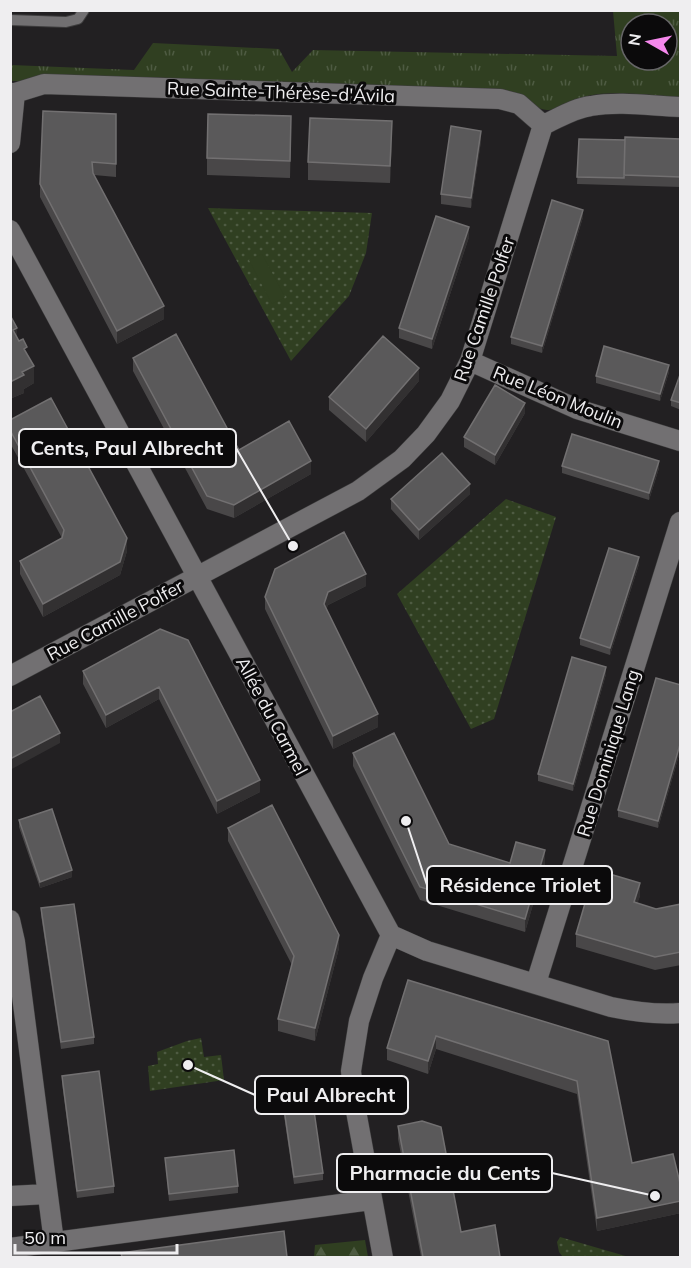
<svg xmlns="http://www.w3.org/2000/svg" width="691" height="1268" viewBox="0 0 691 1268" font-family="Mulish,sans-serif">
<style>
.grass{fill:url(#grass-tufts);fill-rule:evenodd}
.forest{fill:url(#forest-firs)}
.park{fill:url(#park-dots)}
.pitch{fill:#303f21}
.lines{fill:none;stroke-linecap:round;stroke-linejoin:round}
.lane-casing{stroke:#3d3c3d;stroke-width:12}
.street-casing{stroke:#3d3c3d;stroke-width:21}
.lane{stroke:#727072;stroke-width:10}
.street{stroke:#727072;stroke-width:20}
.wall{fill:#494748}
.shaded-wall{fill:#323031}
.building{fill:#5a595a;stroke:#727071;stroke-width:1.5}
.labels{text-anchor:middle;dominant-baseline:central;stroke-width:6;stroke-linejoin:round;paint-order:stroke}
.street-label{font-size:18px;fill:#efeef0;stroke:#0b0a0b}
.leader{fill:none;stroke:#efeef0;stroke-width:2}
.callout-dot{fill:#efeef0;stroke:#0b0a0b;stroke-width:2}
.callout{fill:#0b0a0b;stroke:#efeef0;stroke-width:2}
.callout-label{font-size:20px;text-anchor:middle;font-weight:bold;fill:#efeef0}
</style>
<defs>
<pattern id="grass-tufts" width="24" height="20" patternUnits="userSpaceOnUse" patternTransform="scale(1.5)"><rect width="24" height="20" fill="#303f21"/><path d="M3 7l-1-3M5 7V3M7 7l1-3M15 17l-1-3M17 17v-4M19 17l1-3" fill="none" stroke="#4e5b42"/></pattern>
<pattern id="forest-firs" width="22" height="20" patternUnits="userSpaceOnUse" patternTransform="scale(1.5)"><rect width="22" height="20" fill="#303f21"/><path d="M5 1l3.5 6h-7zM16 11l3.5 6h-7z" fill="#4e5b42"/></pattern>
<pattern id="park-dots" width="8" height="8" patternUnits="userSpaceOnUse" patternTransform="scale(1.5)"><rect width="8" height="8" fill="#303f21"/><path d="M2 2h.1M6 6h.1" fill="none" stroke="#4e5b42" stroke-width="1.8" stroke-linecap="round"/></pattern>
</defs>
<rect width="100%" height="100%" fill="#222022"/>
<path class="grass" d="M613 11H680V97C652 96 614 90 587 96 574 99 559 111 547 110 538 110 530 101 523 96L11 81V65L134 70 153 43 279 49 292 72 313 50 617 56ZM631 24H667V60H631Z"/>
<path class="forest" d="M365 1240 368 1257H314L315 1245Z"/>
<path class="park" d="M208 208 372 213 366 253 349 296 291 361Z
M506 499 556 517 494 719 471 729 397 594Z
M201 1038 204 1057 221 1055 224 1080 150 1091 148 1066 158 1064 157 1052 187 1041Z
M560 1237 629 1257H563L559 1252 557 1242Z"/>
<path class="pitch" d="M262 254 285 297 272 304 249 260Z"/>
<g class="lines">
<g class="lane-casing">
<path id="lane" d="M10 20 66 22 78 19 84 10"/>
</g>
<g class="street-casing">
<path id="street" d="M10 93H15L44 84 500 99 519 104 543 125
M10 143 15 93
M10 230 391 935 427 951 611 1007C635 1012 656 1015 680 1013
M470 361 577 409 680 441
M10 676 358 491 402 459 426 434 450 401 470 361 543 125C559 118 574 108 591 106 620 101 651 106 680 107
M10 920 15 942 54 1242
M536 983 680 522
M10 1196 47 1194
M10 1248 371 1200
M383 1258 354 1100 351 1071 359 1021 373 978 391 935"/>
</g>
<use href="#lane" class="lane"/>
<use href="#street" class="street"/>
</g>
<path class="wall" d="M116 114V177L94 175 164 319 117 344 40 197V184Z
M291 134 290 178 207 175V158Z
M392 138 390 183 308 180V162Z
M579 139 625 140 681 139V187L577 184Z
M481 141 471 208 441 204V194Z
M583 217 542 353 511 344V337Z
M469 237 432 349 399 338V328Z
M10 315 17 338 27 354 34 383 24 389V393L12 398 10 396Z
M133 358 239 450 311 474 234 518 207 509 133 371Z
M669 372 660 401 596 383V376Z
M681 372V410L671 406V400Z
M419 381 366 442 329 410V397Z
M525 413 495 465 464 447V437Z
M10 420 127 551 120 575 43 617 20 574V561L62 538 10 443Z
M562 466 659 468 649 500 562 473Z
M470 494 419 540 391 509V499Z
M639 564 610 655 580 645V638Z
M366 586 328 605 326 609 378 727 333 749 265 609V597Z
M188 640 260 792 217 814 159 699 106 728 83 684V671Z
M606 674 573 791 538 781V774Z
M681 685V748L658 828 618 817V810Z
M353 753 449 844 510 863H545L525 932 420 900 353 766Z
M19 820 72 877 40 888 19 827Z
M228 828 339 948 315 1041 278 1031V1019L292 965 228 841Z
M600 885 640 896 637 903 656 909 681 904V965L655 970 576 947V934Z
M41 908 94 1037V1044L61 1049 41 915Z
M408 980 608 1041 632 1163 681 1187V1213L597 1231 577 1094 436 1049 428 1074 387 1060V1048Z
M62 1076 114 1186V1193L77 1198 62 1083Z
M281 1088 323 1173V1180L294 1184 281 1095Z
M398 1126 461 1232 500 1257H421L398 1139Z
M165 1158 238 1186V1193L169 1201Z"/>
<path class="shaded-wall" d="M392 121V138L390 183V166Z
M481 131V141L471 208V198Z
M583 210V217L542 353V346Z
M469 227V237L432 349V339Z
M164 306V319L117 344V331Z
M17 328V345L13 330Z
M669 365V372L660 401V394Z
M34 366V383L24 389V393L12 398V381L22 372Z
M419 368V381L366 442V429Z
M525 403V413L495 465V455Z
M311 461V474L234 518V505Z
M659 461V468L649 500V493Z
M470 484V494L419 540V530Z
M127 538V551L120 575 43 617V604Z
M639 557V564L610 655V648Z
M366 574V586L328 605 324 617V604L328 592Z
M606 667V674L573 791V784Z
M159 687V699L106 728V715Z
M378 714V727L333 749V736Z
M60 733V743L10 770V759Z
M681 741V748L658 828V821Z
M260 780V792L217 814V801Z
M545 850V863L525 932V919Z
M72 870V877L40 888V882Z
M640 883V896L634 915V902Z
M339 935V948L315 1041V1028Z
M436 1036V1049L428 1074V1061Z
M681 1201V1213L597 1231V1218Z"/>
<path class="building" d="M43 111 116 114V164L92 162 93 173 164 306 117 331 40 184Z
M208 114 291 116 290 161 207 158Z
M310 118 392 121 390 166 308 162Z
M451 126 481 131 471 198 441 194Z
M625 137 681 139V177L624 175Z
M579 139 625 140 624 178 577 177Z
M552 200 583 210 542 346 511 337Z
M436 216 469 227 432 339 399 328Z
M10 315 17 328 13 330 19 341 23 339 27 347 24 349 34 366 22 372 24 375 12 381 10 379Z
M176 334 239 450 289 421 311 461 234 505 207 496 133 358Z
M383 336 419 368 366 429 329 397Z
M604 346 669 365 660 394 596 376Z
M681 372V403L671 400Z
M495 385 525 403 495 455 464 437Z
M51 398 127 538 120 562 43 604 20 561 62 538 64 530 10 430V420Z
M572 434 659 461 649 493 562 466Z
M442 453 470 484 419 530 391 499Z
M344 532 366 574 328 592 324 604 378 714 333 736 265 597 275 569Z
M609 548 639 557 610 648 580 638Z
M160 629 188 640 260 780 217 801 159 687 106 715 83 671Z
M572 657 606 667 573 784 538 774Z
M656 678 681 685V741L658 821 618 810Z
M40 696 60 733 10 759V712Z
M394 733 449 844 510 863 516 842 545 850 525 919 420 887 353 753Z
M272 805 339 935 315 1028 278 1019 294 956 228 828Z
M52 809 72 870 40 882 19 820Z
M603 872 640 883 634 902 656 909 681 904V952L655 957 576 934 591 883 600 885Z
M74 904 94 1037 61 1042 41 908Z
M408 980 608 1041 632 1163 673 1154 681 1187V1201L597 1218 577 1081 436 1036 428 1061 387 1048Z
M99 1071 114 1186 77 1191 62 1076Z
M310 1083 323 1173 294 1177 281 1088Z
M422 1121 441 1127 461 1232 495 1225 500 1257H423L398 1126Z
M234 1150 238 1186 169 1194 165 1158Z
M284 1231 287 1257H122L121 1253Z"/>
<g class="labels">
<g class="street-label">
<text transform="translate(281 92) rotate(2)">Rue Sainte-Thérèse-d'Ávila</text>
<text transform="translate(484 309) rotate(-71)">Rue Camille Polfer</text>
<text transform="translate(558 397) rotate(22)">Rue Léon Moulin</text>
<text transform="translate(115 620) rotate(-28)">Rue Camille Polfer</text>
<text transform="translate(272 716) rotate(62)">Allée du Carmel</text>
<text transform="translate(608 753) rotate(-73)">Rue Dominique Lang</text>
</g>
</g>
<path class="leader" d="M293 546L236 448M406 821L427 885M188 1065L255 1095M655 1196L552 1173"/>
<g class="callout-dot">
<circle cx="293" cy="546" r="6"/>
<circle cx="406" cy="821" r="6"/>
<circle cx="188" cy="1065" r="6"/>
<circle cx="655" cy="1196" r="6"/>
</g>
<g class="callout">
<rect x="19" y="429" width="217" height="38" rx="6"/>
<rect x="427" y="866" width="185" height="38" rx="6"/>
<rect x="255" y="1076" width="153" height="38" rx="6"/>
<rect x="337" y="1154" width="215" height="38" rx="6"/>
</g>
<g class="callout-label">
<text x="127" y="455">Cents, Paul Albrecht</text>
<text x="520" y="892">Résidence Triolet</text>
<text x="331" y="1102">Paul Albrecht</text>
<text x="445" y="1180">Pharmacie du Cents</text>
</g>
<rect width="691" height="1268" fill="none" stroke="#efeef0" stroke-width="24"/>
<g transform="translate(649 42) rotate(279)"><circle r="28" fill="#0b0a0b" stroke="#666567" stroke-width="1.5"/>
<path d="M0-4.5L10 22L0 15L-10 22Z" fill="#f688ed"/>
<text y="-9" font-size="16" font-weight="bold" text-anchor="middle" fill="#efeef0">N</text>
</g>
<path d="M15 1244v9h162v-9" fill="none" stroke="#efeef0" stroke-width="3"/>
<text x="24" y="1244" font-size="18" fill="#efeef0" stroke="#0b0a0b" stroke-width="4.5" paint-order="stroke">50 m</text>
</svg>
